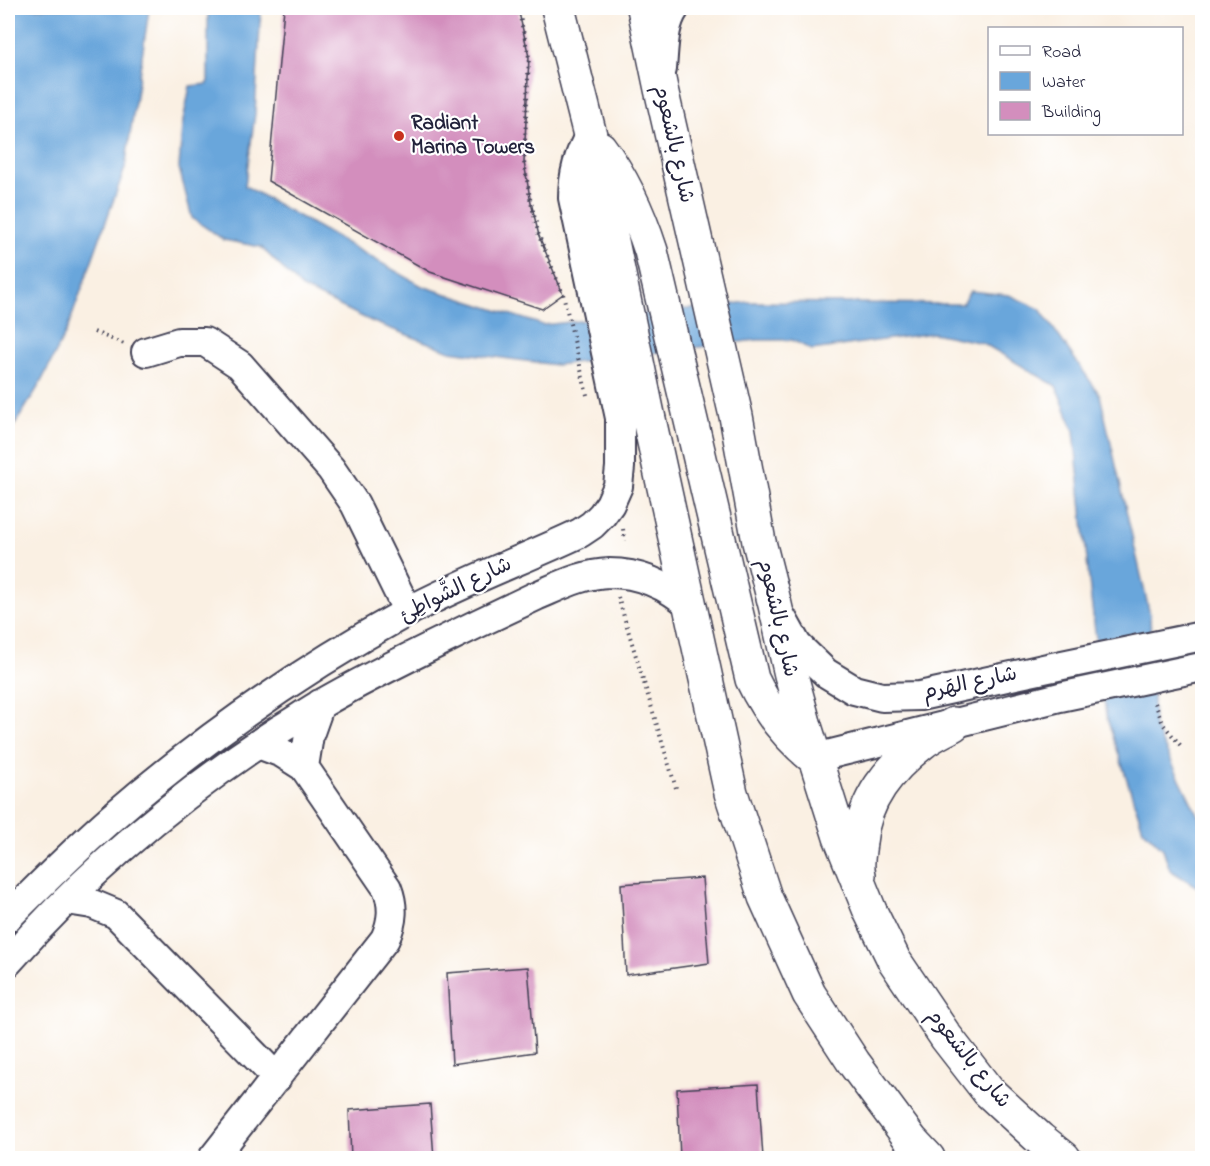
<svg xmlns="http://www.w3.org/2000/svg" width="1210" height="1166" viewBox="0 0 1210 1166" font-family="'Indie Flower','Playpen Sans Arabic',sans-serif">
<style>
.water{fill:#69a6db;stroke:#46648b;stroke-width:1.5}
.building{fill:#d38ebd}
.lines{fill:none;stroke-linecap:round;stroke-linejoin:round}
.minor-casing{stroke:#424154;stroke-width:32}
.major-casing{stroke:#424154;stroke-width:36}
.path{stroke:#424154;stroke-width:4;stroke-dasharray:1.5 4.5;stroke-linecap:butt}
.minor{stroke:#fff;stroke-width:28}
.major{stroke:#fff;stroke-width:33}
.poi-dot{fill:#c8321e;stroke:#fff;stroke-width:2}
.labels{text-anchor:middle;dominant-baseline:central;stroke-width:4.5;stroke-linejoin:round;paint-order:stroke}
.poi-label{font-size:21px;font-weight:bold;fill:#22223b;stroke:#fff;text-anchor:start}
.street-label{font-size:21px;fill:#22223b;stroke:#fff}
</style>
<rect width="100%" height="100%" fill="#fff"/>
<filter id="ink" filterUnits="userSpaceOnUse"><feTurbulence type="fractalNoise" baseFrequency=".0167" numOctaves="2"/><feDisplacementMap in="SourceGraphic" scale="12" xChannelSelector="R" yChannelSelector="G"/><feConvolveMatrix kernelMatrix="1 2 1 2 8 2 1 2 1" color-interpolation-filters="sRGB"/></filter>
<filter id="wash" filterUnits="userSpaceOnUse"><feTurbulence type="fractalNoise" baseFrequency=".008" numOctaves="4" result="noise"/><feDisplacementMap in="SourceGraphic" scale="24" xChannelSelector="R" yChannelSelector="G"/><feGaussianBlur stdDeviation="1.35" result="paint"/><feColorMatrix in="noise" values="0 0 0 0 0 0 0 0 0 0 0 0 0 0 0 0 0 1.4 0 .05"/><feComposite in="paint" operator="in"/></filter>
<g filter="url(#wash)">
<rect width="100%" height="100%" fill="#faf0e3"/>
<path class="water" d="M8 8H149V10L125 168 67 330 40 384 8 436Z
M208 8H261L255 114 245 186 422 286 543 325 749 302 962 304 970 291 1009 295 1040 309 1100 395 1150 615 1154 726 1202 824V890L1170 870 1163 849 1143 829 1106 715 1091 600 1074 431 1056 386 983 343 933 333 812 350 792 340H756L556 365 450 351 373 322 302 288 261 247 224 240 192 218 179 168 182 126 190 86 208 84Z"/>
<g id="blocks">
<path class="building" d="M284 8H518L529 57 524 162 530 198 539 236 563 294 542 309 430 272 268 181Z
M702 878 709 963 626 975 621 884Z
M528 967 535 1052 452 1064 447 973Z
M758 1084 763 1158H680L677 1089Z
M430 1104 434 1158H351L349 1110Z"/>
</g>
</g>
<g filter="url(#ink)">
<use href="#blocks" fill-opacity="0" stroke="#424154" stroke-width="1.5"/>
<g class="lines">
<g class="minor-casing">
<path id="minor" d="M662 69C664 48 663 25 675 8
M146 352 179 342H205L240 365 331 469 355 504 408 612
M782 618 797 645 826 673 854 690 882 697 920 696 1048 668 1202 636
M815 758 1060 697 1202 667
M304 767 309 735 320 704
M67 900 92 904 116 914 277 1078
M8 917C41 884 74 851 109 820 200 741 301 670 407 612 462 582 523 560 580 533L592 525 602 515 610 504 618 486 620 467V418L573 198C573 174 578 155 590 135
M8 962C86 873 179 795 279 730 293 722 307 712 321 704 372 674 426 649 479 623 498 614 517 605 536 596 560 586 582 574 609 573 641 573 668 586 691 606
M213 1158 385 939C393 921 394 906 387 888L304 767 282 753 258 744"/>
</g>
<g class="major-casing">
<path id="major" d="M558 8 590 135 647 410 731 793 765 897 809 994 854 1063 911 1140 928 1158
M644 8 661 89 736 416 759 542 775 605 791 675 804 723 840 837 870 911 894 960 946 1037 988 1091 1040 1139 1064 1158
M600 148C624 180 639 214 651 251L752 679C767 711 787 736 814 758
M859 875C856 864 859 853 860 842 864 799 889 769 922 743 932 735 944 730 954 724"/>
</g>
<path class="path" d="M518 8 529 57 524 162 530 198 539 236 563 294 587 395
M711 8 716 11
M94 332 124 344
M623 529 625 541
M618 597 676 788
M1155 703 1163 724 1181 746"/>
<use href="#minor" class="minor"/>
<use href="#major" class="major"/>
</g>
</g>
<circle class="poi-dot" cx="399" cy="136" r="6"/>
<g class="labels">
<g class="poi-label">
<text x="411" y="124">Radiant<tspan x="411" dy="24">Marina Towers</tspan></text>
</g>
<g class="street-label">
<text transform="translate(673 144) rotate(77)">شارع بالشعوم</text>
<text transform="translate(456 590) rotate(-26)">شارع الشَّواطِئ</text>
<text transform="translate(777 618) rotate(77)">شارع بالشعوم</text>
<text transform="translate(970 684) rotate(-12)">شارع الهَرم</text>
<text transform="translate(968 1059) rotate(51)">شارع بالشعوم</text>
</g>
</g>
<rect width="1210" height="1166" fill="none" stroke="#fff" stroke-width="30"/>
<rect x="988" y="27" width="195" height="108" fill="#ffffff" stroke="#a7a7b1" stroke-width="1.5"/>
<rect x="1000" y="46" width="30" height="9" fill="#ffffff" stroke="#a7a7b1" stroke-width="1.5"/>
<text x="1042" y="57" font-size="18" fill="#22223b">Road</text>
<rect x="1000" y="72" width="30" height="18" fill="#69a6db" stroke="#a7a7b1" stroke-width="1.5"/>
<text x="1042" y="87" font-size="18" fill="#22223b">Water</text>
<rect x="1000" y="102" width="30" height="18" fill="#d38ebd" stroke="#a7a7b1" stroke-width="1.5"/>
<text x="1042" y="117" font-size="18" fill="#22223b">Building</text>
</svg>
